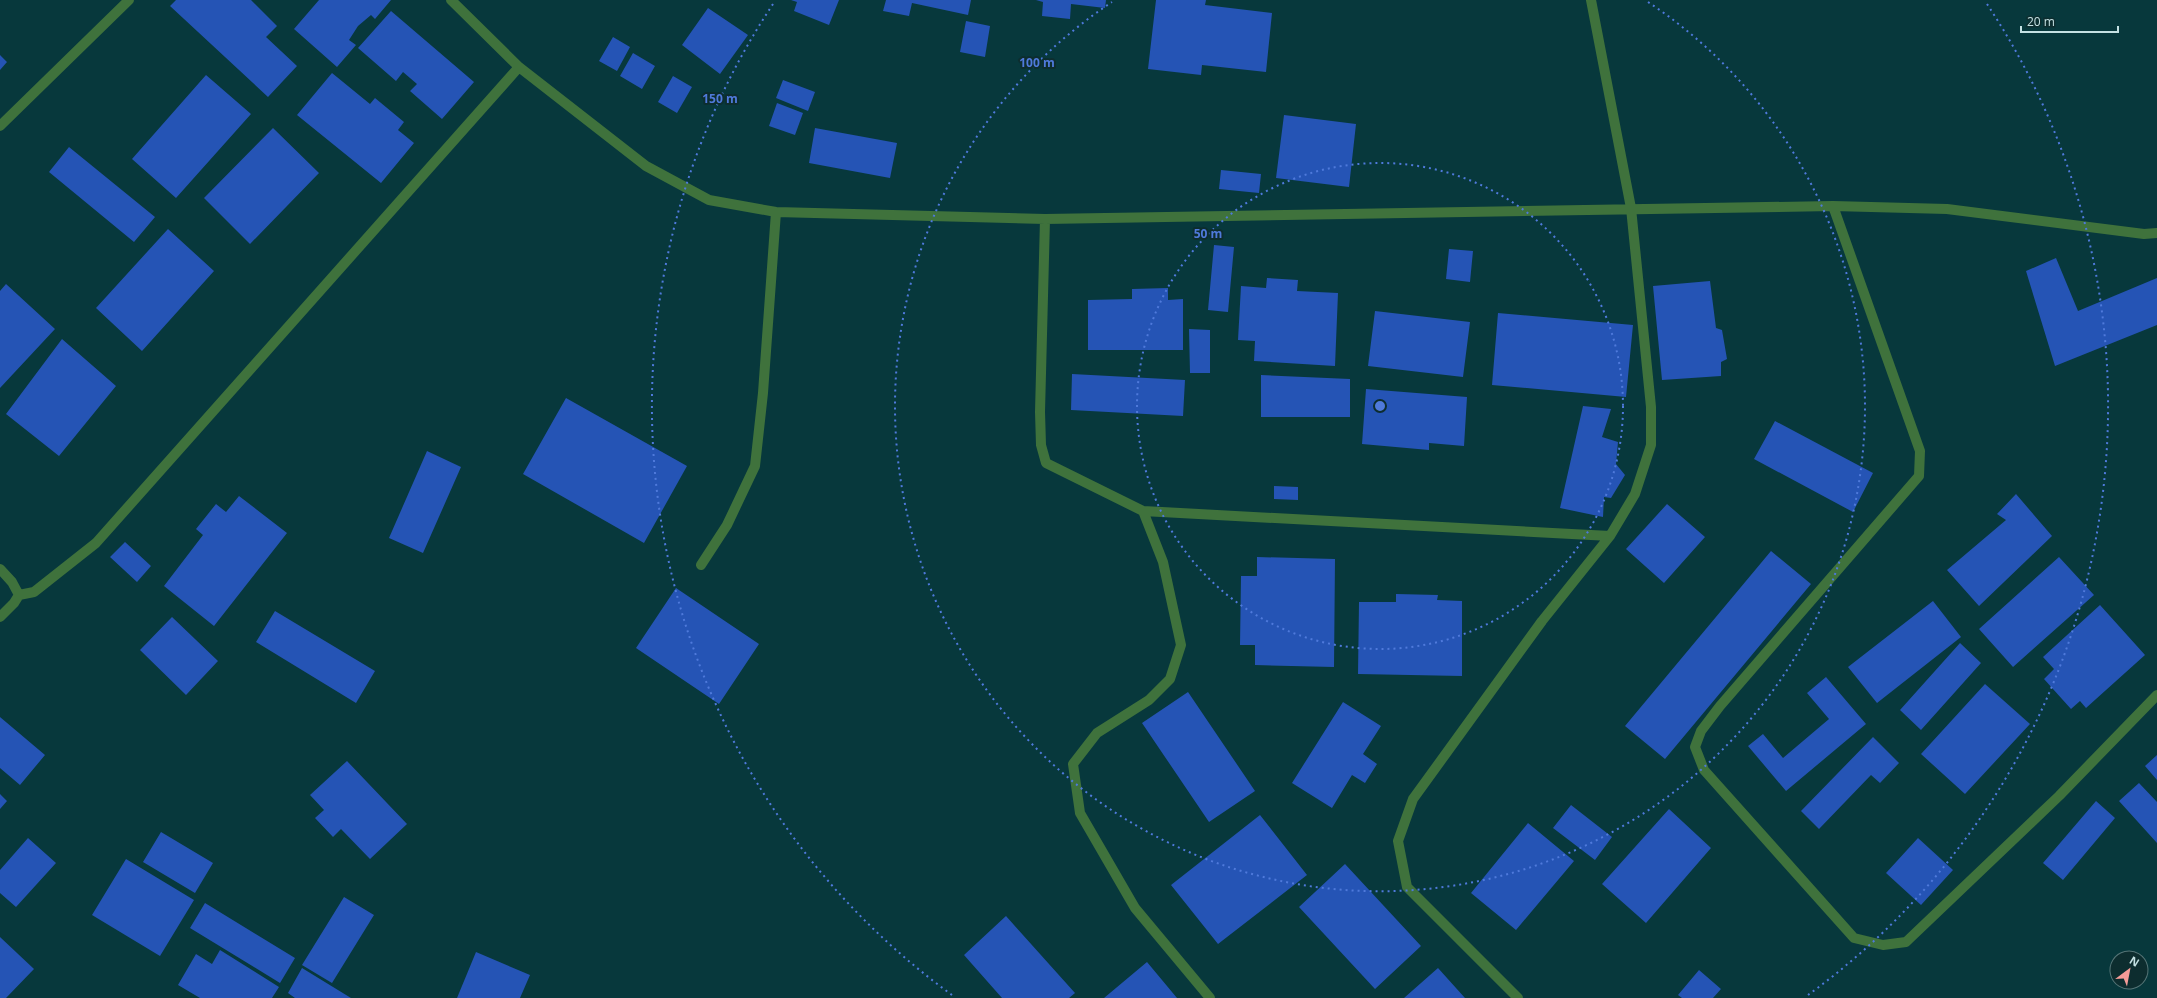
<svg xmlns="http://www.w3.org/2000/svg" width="2157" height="998" viewBox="0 0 2157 998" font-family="'Open Sans',sans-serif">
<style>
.building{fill:#2554b5}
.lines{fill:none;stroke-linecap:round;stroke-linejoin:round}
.minor{stroke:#3f723c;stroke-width:10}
.ring{fill:none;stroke:#4f7adb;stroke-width:2;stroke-dasharray:2 4}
.centre{fill:#4f7adb;stroke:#0d2d2f;stroke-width:2}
.ring-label{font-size:12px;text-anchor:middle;font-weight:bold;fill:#4f7adb;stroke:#0d2d2f;stroke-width:4;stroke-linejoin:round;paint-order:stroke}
</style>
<rect width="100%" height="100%" fill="#07383c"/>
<path class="building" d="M176 0H251L277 26 266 37 297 66 268 97 170 6Z
M319 0H391L375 19 371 15 358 26 349 40 356 45 337 67 294 29Z
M791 0H839L829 25 794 11 797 2Z
M886 0H971L968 15 912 3 909 16 883 11Z
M1036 0H1106L1105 8 1071 4 1070 19 1042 16 1043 2Z
M1156 0H1206L1205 5 1272 13 1266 72 1202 65 1201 75 1148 69Z
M708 8 748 35 720 74 682 45Z
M391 11 474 82 442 119 410 91 417 84 403 72 396 81 358 48Z
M966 21 990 26 985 57 960 52Z
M613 37 630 47 617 71 599 61Z
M633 53 655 66 642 89 620 76Z
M0 55 7 62 0 70Z
M332 73 370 104 375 98 404 122 398 130 414 143 381 183 297 115Z
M206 75 251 114 176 198 132 159Z
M673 76 692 87 677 113 658 102Z
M783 80 815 92 808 111 776 98Z
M777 103 803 113 795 135 769 126Z
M1284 115 1356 124 1349 187 1276 178Z
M273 128 319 173 250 244 204 198Z
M815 128 897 143 890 178 809 163Z
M69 147 155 217 134 242 49 172Z
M1221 170 1261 174 1259 193 1219 189Z
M168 229 214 271 142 351 96 308Z
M1214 245 1234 247 1228 312 1208 310Z
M1449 249 1473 251 1470 282 1446 279Z
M2056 258 2078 311 2157 278V325L2055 366 2026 271Z
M1267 278 1298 280 1297 291 1338 293 1335 366 1254 361 1255 341 1238 340 1241 286 1266 288Z
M1710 281 1716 328 1722 330 1727 359 1721 362V376L1662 380 1653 286Z
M6 284 55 329 0 388V291Z
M1168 288V300L1183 299V350H1088V300L1132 299V289Z
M1375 311 1470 322 1463 377 1368 366Z
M1498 313 1633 325 1626 397 1492 385Z
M1189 329 1210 330V373H1190Z
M62 339 116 386 59 456 6 414Z
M1072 374 1185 380 1183 416 1071 410Z
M1261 375 1350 379V417H1261Z
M1366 389 1467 397 1464 446 1429 443V450L1362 444Z
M566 398 687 466 644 543 523 474Z
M1583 406 1611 409 1602 437 1618 442 1616 464 1625 475 1611 498 1604 497 1603 517 1560 508Z
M1775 421 1873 473 1853 512 1754 459Z
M427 451 461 467 423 553 389 538Z
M1274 486 1298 487V500L1274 499Z
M2016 494 2052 536 1979 606 1947 570 2006 520 1997 514Z
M239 496 287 533 214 626 164 586 203 535 196 529 216 504 226 512Z
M1667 504 1705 537 1664 583 1626 549Z
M125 542 151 566 137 582 110 557Z
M1771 551 1811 584 1665 759 1625 726Z
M1257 557 1335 559 1334 667 1255 665V645H1240L1241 576H1257Z
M2059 557 2094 595 2013 667 1979 629Z
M676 588 759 644 719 704 636 648Z
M1396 594 1438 595 1437 600 1462 601V676L1358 674 1359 602H1396Z
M1933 601 1961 637 1877 703 1848 667Z
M2100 605 2145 655 2086 708 2080 701 2071 709 2044 679 2054 669 2043 657Z
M275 611 375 671 356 703 256 642Z
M172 617 218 661 186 695 140 650Z
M1960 643 1981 663 1921 730 1900 710Z
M1826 677 1866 724 1786 791 1748 746 1763 734 1783 758 1829 719 1807 693Z
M1985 684 2030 724 1965 794 1921 754Z
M1188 692 1255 791 1209 822 1142 723Z
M1343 702 1381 726 1363 754 1377 764 1365 783 1352 775 1332 808 1292 783Z
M0 717 45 755 20 785 0 768Z
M1873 737 1899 763 1880 783 1871 775 1819 829 1801 811Z
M2157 755V780L2145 766Z
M347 761 407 824 370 859 341 829 333 837 315 818 324 810 310 795Z
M2139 783 2157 802V843L2119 801Z
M0 794 7 801 0 809Z
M2096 801 2115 818 2063 880 2043 863Z
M1571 805 1612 837 1595 860 1553 828Z
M1669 809 1711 848 1646 923 1602 884Z
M1260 815 1307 875 1218 944 1171 885Z
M1528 823 1574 861 1516 930 1471 893Z
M161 832 213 863 195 893 143 862Z
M28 838 56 863 16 907 0 893V870Z
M1918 838 1953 870 1921 905 1886 873Z
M126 859 194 900 160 956 92 915Z
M1345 864 1421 946 1375 989 1299 907Z
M344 897 374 915 332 983 302 965Z
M205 903 295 958 280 983 190 928Z
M1006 916 1075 993 1069 998H1002L964 955Z
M0 937 34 969 6 998H0Z
M220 950 279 987 272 998H200L178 985 196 954 212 964Z
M476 952 530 975 520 998H457Z
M1147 962 1177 998H1104Z
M302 968 351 998H295L288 993Z
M1438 968 1465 998H1404Z
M1699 970 1721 989 1713 998H1682L1678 995Z"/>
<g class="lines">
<path class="minor" d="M451 0 519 67 646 166 709 200 776 212 1045 219 1833 206 1947 209 2144 234 2157 233
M0 126 129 0
M1833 206 1920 451 1919 476 1720 706 1701 731 1695 747 1704 770 1854 938 1883 945 1906 942 2059 796 2157 695
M1045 219 1040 412 1041 445 1046 463 1143 511 1163 562 1181 645 1170 679 1149 700 1097 733 1073 764 1080 813 1135 908 1210 998
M1143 511 1610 536
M701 565 727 525 755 466 763 393 776 212
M0 569 12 582 19 595 14 603 0 617
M19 595 34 592 96 543 519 67
M1518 998 1407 887 1398 841 1413 799 1542 621 1610 536 1635 494 1651 445V407L1631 208 1591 0"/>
</g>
<g class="ring">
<circle cx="1380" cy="406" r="243"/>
<path d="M1648 2A485 485 0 1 1 1112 2"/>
<path d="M952 995A728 728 0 0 1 773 4M1987 4A728 728 0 0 1 1808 995"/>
</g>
<circle cx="1380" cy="406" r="6" class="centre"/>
<g class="ring-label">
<text x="1037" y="67">100 m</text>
<text x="720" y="103">150 m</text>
<text x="1208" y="238">50 m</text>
</g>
<g transform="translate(2129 970) rotate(32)"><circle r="19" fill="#0d2d2f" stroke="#567577"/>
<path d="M0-3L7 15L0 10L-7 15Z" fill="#f59b97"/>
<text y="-6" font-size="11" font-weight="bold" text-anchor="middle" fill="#c4e1e3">N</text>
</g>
<path d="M2021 26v6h97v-6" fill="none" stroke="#c4e1e3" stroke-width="2"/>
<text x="2027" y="26" font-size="12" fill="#c4e1e3" stroke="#0d2d2f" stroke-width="3" paint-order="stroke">20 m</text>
</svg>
